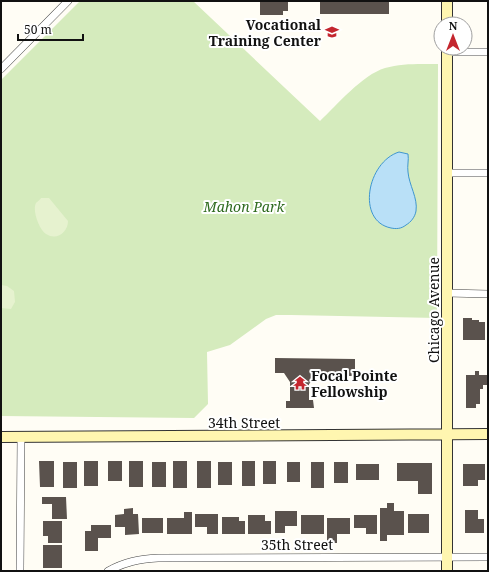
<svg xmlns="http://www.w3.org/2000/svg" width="489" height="572" viewBox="0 0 489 572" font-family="'Noto Serif',serif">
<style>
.green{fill:#d5ebbd}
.pitch{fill:#e6f2cf}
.water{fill:#b9e0f7;stroke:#3f96cf}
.building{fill:#5a524d}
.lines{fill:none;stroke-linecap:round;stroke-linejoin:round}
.street-casing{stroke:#444;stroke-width:8}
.secondary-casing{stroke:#333;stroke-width:12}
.street{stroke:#fff;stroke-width:7}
.secondary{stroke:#fff6b0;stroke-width:10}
.labels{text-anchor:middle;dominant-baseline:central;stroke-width:4;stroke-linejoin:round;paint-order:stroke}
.poi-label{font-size:14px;font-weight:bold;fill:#111;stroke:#fff;text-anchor:end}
.park-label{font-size:14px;font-style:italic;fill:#2f6b1f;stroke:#fff}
.street-label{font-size:14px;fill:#111;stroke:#fff}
</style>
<rect width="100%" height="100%" fill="#fffdf5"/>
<path class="green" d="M80 1H193L320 121C337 105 362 75 385 68 402 63 420 64 438 64L437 318 291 315H276L266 319 230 345 207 352 208 404 194 418 1 416V80Z"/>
<path class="pitch" d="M41 198H49L68 221C68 232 57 241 46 234 39 230 32 210 36 203 37 202 41 199 41 198Z
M1 285 7 286 14 291 15 302 11 309 1 308Z"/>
<path class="water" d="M399 152 408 154C409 160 407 166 408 172 409 185 418 198 416 211 415 217 411 222 406 225 401 229 396 229 391 228 356 221 367 162 399 152Z"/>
<path class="building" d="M260 1H288V11H283V15H260Z
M320 1H389V14H320Z
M463 318H472V320H479V322H485V340H463Z
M275 358 355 359V376H317L309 384V400H313L314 408H286V401H290V382L284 373H275Z
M475 371H479V375H488V385H483V389H480V404H476V408H466V375H475Z
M39 461H54V487H40Z
M84 461H98V486H84Z
M108 461H122V481H108Z
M129 461H143V487H129Z
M173 461H187V488H173Z
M197 461H211V488H197Z
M242 461H255V486H242Z
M263 461H276V484H263Z
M63 462H77V488H63Z
M152 462H166V487H152Z
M218 462H232V485H218Z
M287 462H300V482H287Z
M311 462H324V488H311Z
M334 462H348V483H334Z
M397 463H432V494H418V481H397Z
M356 464H379V480H356Z
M463 464H485V480H478V486H463Z
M42 497H66L67 519H52V504H42Z
M387 503H394V511H404V535H387V541H380V508H387Z
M133 508V514H138L139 534 125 535V527H115V515L124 514V509Z
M465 510H478V519H484V533H465Z
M275 511H297V526H285V533H275Z
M184 512H192V534H167V518H184Z
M195 514H218V534H207V527H195Z
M408 514H429V533H408Z
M248 515H265V521H271V534H248Z
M301 515H324V534H301Z
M354 515H377V534H366V528H354Z
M222 517H239V521H245V534H222Z
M142 518H163V533H142Z
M327 518H350V534H337V543H327Z
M43 521H62V543H48V536H43Z
M91 525H111V538H98V551H85V531H91Z
M43 545H62V568H43Z"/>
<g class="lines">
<g class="street-casing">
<path id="street" d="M447 52H488
M1 69 68 1
M447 173H488
M447 293 488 294
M20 571 21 437
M108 571C125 562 139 559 158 558L488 557"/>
</g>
<g class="secondary-casing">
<path id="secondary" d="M447 1V24
M447 48V571
M1 437 488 434"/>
</g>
<use href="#street" class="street"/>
<use href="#secondary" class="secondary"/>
</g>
<defs>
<g id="school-bare" transform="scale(1.08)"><path d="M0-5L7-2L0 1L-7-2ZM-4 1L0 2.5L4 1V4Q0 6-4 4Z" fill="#c4262e" stroke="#fff" stroke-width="2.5" paint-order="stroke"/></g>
<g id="temple-bare" transform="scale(1.08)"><path d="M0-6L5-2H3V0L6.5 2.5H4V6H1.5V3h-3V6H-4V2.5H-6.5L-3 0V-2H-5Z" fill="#c4262e" stroke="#fff" stroke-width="2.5" paint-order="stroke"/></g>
</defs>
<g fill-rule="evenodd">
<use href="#school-bare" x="332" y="32"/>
<use href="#temple-bare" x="300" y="383"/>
</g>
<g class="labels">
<g class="poi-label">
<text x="321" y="24">Vocational<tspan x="321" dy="16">Training Center</tspan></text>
<text x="311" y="375" text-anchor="start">Focal Pointe<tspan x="311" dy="16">Fellowship</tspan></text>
</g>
<g class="park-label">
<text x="244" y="206">Mahon Park</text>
</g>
<g class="street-label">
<text transform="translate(433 310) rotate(-90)">Chicago Avenue</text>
<text x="244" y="422">34th Street</text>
<text x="297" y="544">35th Street</text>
</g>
</g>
<rect width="489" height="572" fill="none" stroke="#111111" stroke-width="4"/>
<g transform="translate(453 36)"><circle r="19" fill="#ffffff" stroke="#a0a0a0"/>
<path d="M0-3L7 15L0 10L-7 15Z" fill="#c4262e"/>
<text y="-6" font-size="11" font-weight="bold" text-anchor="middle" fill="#111111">N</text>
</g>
<path d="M18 34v6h65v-6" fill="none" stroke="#111111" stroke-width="2"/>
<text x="24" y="34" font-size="12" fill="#111111" stroke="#ffffff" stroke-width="3" paint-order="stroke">50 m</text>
</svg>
